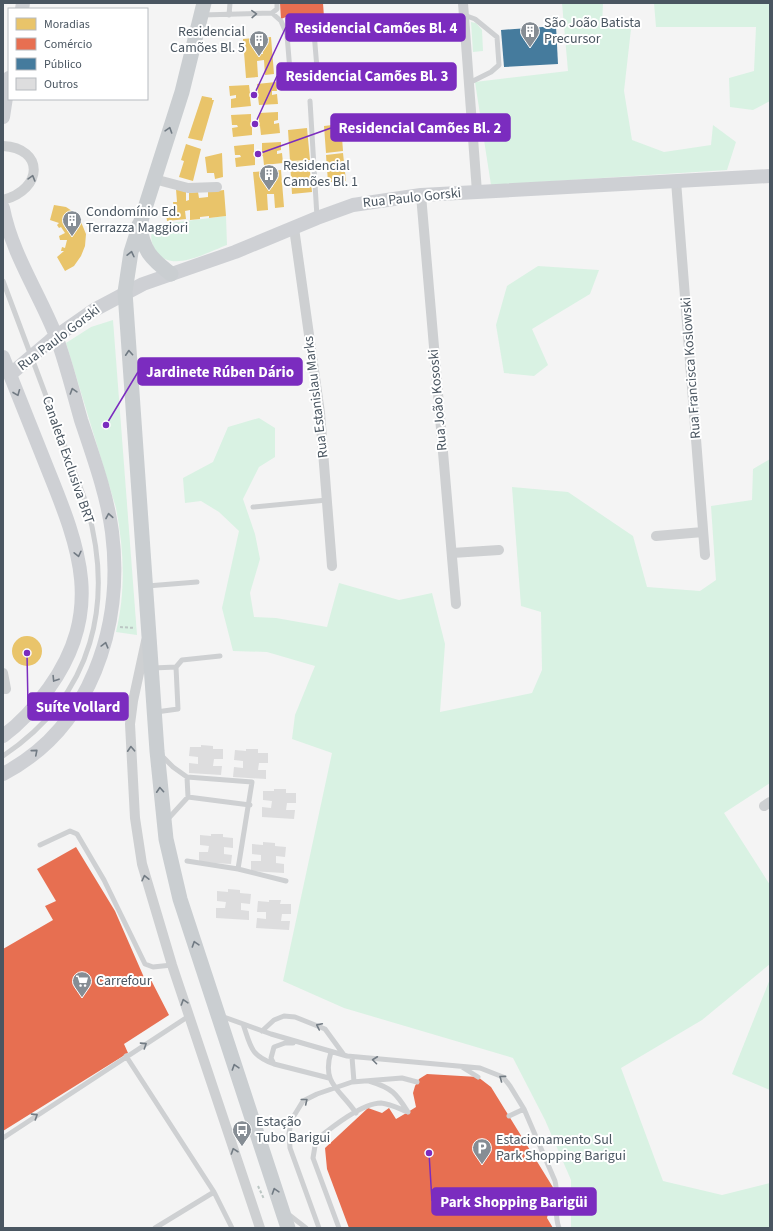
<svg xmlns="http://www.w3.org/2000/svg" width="773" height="1231" viewBox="0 0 773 1231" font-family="'Source Sans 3',sans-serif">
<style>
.green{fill:#d9f2e3}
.homes{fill:#e9c46a}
.shops{fill:#e76f51}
.public{fill:#457b9d}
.building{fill:#ddddde}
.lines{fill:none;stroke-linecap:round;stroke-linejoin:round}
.path{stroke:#bcc7c4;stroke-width:2;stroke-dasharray:3 2;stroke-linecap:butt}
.lane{stroke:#ced0d2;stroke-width:5}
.street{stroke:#ced0d2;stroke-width:10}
.secondary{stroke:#ced0d4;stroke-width:14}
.primary{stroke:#caced1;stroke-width:15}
.secondary-bridge{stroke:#ced0d4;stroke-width:14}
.oneway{stroke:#727b83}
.oneway2{stroke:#707a83}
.oneway3{stroke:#727b84}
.labels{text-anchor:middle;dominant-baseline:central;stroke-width:4;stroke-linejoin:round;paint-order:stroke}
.poi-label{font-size:14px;fill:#4a5661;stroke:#fff;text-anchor:start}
.street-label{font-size:14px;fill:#4a5661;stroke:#fff}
.leader{fill:none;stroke:#7b2cbf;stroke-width:1.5}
.callout-dot{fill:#7b2cbf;stroke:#fff;stroke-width:1.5}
.callout{fill:#7b2cbf;stroke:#7b2cbf;stroke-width:1.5}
.callout-label{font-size:15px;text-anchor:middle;font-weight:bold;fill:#fff}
</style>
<rect width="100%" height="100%" fill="#f4f4f4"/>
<path class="green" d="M562 3H603L602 26 631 29 624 91 632 140 664 152 711 145 713 125 736 142 727 170 491 185 475 82 568 71Z
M654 3H770V101L753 110 730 107 729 78 754 71 756 27H656Z
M471 22 476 23 482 30 483 51 473 52Z
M226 216 227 245C208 252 170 274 156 251 150 241 150 236 154 225Z
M538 266 599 270 590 294 532 329 548 365 534 376 504 373 496 325 507 286Z
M113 320 137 635 116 632C126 590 124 550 116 508L66 343 91 327Z
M259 418 275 428V457L259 467 243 499 255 534 260 559 250 593 254 617 276 618 327 627 339 583 399 600 432 593 445 644 440 712 532 693 542 670 541 612 521 606 512 487 568 492 633 536 647 587 700 591 716 580 711 506 752 500 753 469 770 459V783L724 813 770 885V964L702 1020 621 1068 663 1181 722 1195 770 1183V1228H571V1180L545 1120 513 1058 344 1008 283 981 332 753 292 739 295 715 315 666 267 652 233 651 222 608 239 531 219 512 201 501 185 503 183 478 213 462 228 427Z
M770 979V1090L732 1074Z"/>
<path class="homes" d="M271 37 274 74 265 75 264 60 257 61 258 77 246 78 243 39 254 38 256 54H263L261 38Z
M276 82 277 91H272V95L277 94 278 104 259 105 258 97 250 98 251 106 231 108V99L236 98V95L230 96 229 86 249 85 250 93 258 92 257 84Z
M202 96 212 98V100H214L202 141 188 138Z
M278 112V120L274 121V124L279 123 280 133 261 135 260 126 252 127V135L233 137 232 128 238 127 237 125H232L231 115 251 114V122H259V113Z
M341 124 343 151 326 153 324 126Z
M307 128 310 160 290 161 288 130Z
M281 142V150L277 151V154L282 153 283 163 264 165 263 156 255 157V165L236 167 235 158 241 157 240 155H235L234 146 254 144V153L262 152V143Z
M186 144 201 149 193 181 179 177 184 161 181 160Z
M222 153 223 177 215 179 214 173H207L205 157Z
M343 153 346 181 328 182 326 155Z
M309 161 312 192 292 194 290 162Z
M281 170 284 207 275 208 274 194H267L268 210 257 211 253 172 265 171 266 188 273 187 272 171Z
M176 189 186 192V201L189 200V193L198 192 199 198 208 197V192L224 190 226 216 209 218V216L200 217V219L190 220V210L185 211 186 219 167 221 166 213 174 212 173 202H177Z
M54 205 66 207 72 211 81 222 86 234 85 246 81 256 74 266 65 271 57 257 64 251H61L62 247 65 248 67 240H60L59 236 65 233 61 227 59 228 57 225 59 223 50 220Z
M12 651a15 15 0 1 1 30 0a15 15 0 1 1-30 0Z"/>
<path class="shops" d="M280 3H323L324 17 290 19 286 17 281 19Z
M76 847 115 911 146 982 151 980 169 1015 124 1044 128 1053 3 1131V949L53 920 45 906 56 901 37 869Z
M427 1074 478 1077 491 1087 554 1189 547 1218 553 1228H349L327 1169 325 1148 368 1108 382 1113 389 1108 396 1119 408 1112 416 1107 413 1093 415 1086 419 1079Z"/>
<path class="public" d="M556 26 558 64 504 67 501 30Z"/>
<path class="building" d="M201 745 213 746V749H223V759H214L213 766H222L221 775 189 773V763L198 764V757L189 756 190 747H201Z
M246 749H258V753H268V763H259L258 770H266V779L233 777 234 767 243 768V761L234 760 235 750 246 751Z
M274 789H286V793H296V803H287L286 810H295L294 819 262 817V807L271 808 272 801 263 800V791H274Z
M211 834H223V837L233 838V848L224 847V854L232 855 231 864 199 862V852H208L209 846 200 845V835L211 836Z
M263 842 275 843V846L286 847 285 857 276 856V863L284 864V873L251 871V861H261V855L252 854V844L263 845Z
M228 889 240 890V893L251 894 250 904 241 903V910L249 911V920L216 918V908H225L226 902 217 901V891L228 892Z
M269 900H281L280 904H291V914H282L281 921H290L289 930 256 928 257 918 266 919V912H257L258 901 269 902Z"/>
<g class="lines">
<path class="path" d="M120 627 135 628
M258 1186 264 1199"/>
<path class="lane" d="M272 13 281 21 287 35 314 32 318 81 291 83 287 35
M202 15 272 13 277 9V3
M229 15 230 3
M464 15 475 19 497 37 499 65 491 72 469 83
M310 101 317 217
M3 281 85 500C116 601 94 695 3 756
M253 507 327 500
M147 586 197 582
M176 667 182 660 220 656
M153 668 176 667 178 709 156 712
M161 755 173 767 187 777 252 782 238 869 286 881
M187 777 188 797
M167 820 188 797 250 805
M40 845 70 831 77 834 104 880 145 964 153 967 172 965
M187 861 238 869
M221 1016 271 1034 347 1056 480 1068 503 1077 510 1086 524 1109 555 1181C559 1197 553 1213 559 1228
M243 1024C251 1047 250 1055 274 1064
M262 1031 274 1020 284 1016 295 1017 325 1029 344 1055
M293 1043H285L274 1047 271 1058 274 1064 329 1078
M331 1052C321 1084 341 1090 356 1113
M126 1056 214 1192 232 1228
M352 1057 354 1082
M462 1067 478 1077
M369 1081C392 1088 396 1093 408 1112
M509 1116 524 1109
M3 1138 189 1016
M288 1214 306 1228
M155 1228 214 1192
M319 1228 290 1148 289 1133 292 1119 303 1101 317 1094 352 1082 402 1078 417 1082
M339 1228 313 1158 316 1140C331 1128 362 1103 381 1103 391 1104 400 1109 408 1112"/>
<path class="street" d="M463 3 477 192
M3 146C44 148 44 189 3 200
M154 179 188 188 217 187
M676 181 705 555
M421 195 456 604
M294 228 320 413 332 566
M656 536 703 532
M452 553 499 550
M146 641 133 701 130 724 135 818 142 864 172 965 260 1228
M3 673 6 689
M764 806 770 802"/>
<path class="secondary" d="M22 9 23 3
M3 117 9 78
M3 208C12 254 39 293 56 336 66 363 73 392 81 420 93 456 107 494 112 532 124 626 91 728 3 774
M51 340 94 310 143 284 235 252 317 218 353 205 421 195 770 176
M3 357C18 395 33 432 48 470 80 549 104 611 49 688 36 706 21 723 3 736"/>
<path class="primary" d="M204 3 182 92 131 252 125 292 157 751 166 839 180 899 288 1228
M139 225C144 251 150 258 171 274"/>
<path class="secondary-bridge" d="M13 372 51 340"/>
</g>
<defs><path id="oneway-chevron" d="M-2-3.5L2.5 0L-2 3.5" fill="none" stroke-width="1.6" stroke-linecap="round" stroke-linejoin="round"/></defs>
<g class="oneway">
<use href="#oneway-chevron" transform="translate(254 14) rotate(-2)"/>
<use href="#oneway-chevron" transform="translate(32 178) rotate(-74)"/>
<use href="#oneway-chevron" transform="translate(131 749) rotate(-93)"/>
<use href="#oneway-chevron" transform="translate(145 878) rotate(-103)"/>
<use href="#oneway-chevron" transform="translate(184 1002) rotate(-108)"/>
<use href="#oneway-chevron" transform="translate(319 1026) rotate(-154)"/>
<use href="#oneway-chevron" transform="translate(144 1045) rotate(-33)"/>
<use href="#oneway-chevron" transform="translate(375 1060) rotate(-173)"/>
<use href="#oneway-chevron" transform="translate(502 1078) rotate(-144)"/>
<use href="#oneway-chevron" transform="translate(305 1101) rotate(-39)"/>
<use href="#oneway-chevron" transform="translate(35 1116) rotate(-33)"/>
<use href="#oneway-chevron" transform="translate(234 1151) rotate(-109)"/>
</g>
<g class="oneway2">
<use href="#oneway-chevron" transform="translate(169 130) rotate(-72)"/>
<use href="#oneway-chevron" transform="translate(131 254) rotate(-77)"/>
<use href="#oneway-chevron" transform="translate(129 353) rotate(-94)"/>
<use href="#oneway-chevron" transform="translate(160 790) rotate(-94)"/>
<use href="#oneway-chevron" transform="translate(195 944) rotate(-108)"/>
<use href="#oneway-chevron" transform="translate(235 1067) rotate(-108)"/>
<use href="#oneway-chevron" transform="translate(275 1191) rotate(-108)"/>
</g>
<g class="oneway3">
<use href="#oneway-chevron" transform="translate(73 391) rotate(-107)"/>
<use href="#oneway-chevron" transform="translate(17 393) rotate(68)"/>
<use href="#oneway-chevron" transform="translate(109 516) rotate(-100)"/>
<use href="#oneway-chevron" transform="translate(78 554) rotate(77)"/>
<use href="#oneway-chevron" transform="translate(105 645) rotate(-75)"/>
<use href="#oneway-chevron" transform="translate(55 679) rotate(122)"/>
<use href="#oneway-chevron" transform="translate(35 752) rotate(-41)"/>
</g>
<defs>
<g id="building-pin" transform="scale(1)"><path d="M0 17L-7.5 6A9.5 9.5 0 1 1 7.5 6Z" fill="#868d94" stroke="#fff"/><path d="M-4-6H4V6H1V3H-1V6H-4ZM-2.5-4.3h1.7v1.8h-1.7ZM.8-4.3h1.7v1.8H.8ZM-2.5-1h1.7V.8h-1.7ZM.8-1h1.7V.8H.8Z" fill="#fff"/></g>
<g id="supermarket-pin" transform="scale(1)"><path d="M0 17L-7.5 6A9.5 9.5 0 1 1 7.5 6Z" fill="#868d94" stroke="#fff"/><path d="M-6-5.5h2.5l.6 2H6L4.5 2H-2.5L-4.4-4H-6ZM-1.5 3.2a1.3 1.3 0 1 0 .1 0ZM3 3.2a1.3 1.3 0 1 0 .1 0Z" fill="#fff"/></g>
<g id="bus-pin" transform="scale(1)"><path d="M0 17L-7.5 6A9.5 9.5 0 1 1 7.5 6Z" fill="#868d94" stroke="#fff"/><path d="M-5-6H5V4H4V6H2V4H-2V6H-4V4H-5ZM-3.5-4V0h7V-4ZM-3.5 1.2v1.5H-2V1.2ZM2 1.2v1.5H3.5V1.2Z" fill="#fff"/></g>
<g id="parking-pin" transform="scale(1)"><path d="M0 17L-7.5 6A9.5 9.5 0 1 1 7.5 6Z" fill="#868d94" stroke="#fff"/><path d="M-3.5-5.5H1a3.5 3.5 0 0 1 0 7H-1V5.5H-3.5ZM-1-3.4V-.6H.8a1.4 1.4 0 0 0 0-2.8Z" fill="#fff"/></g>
</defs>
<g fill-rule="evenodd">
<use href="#building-pin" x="530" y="31"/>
<use href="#building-pin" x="259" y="40"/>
<use href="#building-pin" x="269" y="174"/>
<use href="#building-pin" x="72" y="220"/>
<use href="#supermarket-pin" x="82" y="981"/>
<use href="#bus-pin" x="242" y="1130"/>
<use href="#parking-pin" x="482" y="1148"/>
</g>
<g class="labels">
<g class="poi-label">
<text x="544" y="23">São João Batista<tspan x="544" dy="16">Precursor</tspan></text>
<text x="245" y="32" text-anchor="end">Residencial<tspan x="245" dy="16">Camões Bl. 5</tspan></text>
<text x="283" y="166">Residencial<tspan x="283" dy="16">Camões Bl. 1</tspan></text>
<text x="86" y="212">Condomínio Ed.<tspan x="86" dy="16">Terrazza Maggiori</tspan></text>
<text x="96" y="981">Carrefour</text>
<text x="256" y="1122">Estação<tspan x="256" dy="16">Tubo Barigui</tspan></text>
<text x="496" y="1140">Estacionamento Sul<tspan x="496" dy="16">Park Shopping Barigui</tspan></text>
</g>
<g class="street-label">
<text transform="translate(412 198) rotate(-6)">Rua Paulo Gorski</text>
<text transform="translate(59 338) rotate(-37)">Rua Paulo Gorski</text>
<text transform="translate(691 368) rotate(-94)">Rua Francisca Koslowski</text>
<text transform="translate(316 397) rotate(-97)">Rua Estanislau Marks</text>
<text transform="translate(438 400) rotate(-95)">Rua João Kososki</text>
<text transform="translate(68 460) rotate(71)">Canaleta Exclusiva BRT</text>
</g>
</g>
<path class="leader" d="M254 95L286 27M255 124L277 76M258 154L331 128M106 425L138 372M27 653L28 706M429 1153L432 1201"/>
<g class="callout-dot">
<circle cx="254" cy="95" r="4"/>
<circle cx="255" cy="124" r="4"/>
<circle cx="258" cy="154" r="4"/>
<circle cx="106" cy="425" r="4"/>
<circle cx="27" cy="653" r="4"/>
<circle cx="429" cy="1153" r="4"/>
</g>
<g class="callout">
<rect x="286" y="14" width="179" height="27" rx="4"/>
<rect x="277" y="63" width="179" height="27" rx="4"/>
<rect x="331" y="114" width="179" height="27" rx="4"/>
<rect x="138" y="358" width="164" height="27" rx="4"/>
<rect x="28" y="693" width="100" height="27" rx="4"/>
<rect x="432" y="1188" width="164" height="27" rx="4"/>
</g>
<g class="callout-label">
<text x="376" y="33">Residencial Camões Bl. 4</text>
<text x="367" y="81">Residencial Camões Bl. 3</text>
<text x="420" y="133">Residencial Camões Bl. 2</text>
<text x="220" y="377">Jardinete Rúben Dário</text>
<text x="78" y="712">Suíte Vollard</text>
<text x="514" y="1207">Park Shopping Barigüi</text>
</g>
<rect width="773" height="1231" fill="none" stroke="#4a5661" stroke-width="8"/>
<rect x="8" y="8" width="140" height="92" fill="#ffffff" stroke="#b7bbc0"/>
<rect x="16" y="18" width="20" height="12" fill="#e9c46a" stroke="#b7bbc0"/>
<text x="44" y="28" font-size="12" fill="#4a5661">Moradias</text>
<rect x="16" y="38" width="20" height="12" fill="#e76f51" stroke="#b7bbc0"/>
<text x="44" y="48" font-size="12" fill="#4a5661">Comércio</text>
<rect x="16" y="58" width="20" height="12" fill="#457b9d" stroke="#b7bbc0"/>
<text x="44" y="68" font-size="12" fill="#4a5661">Público</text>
<rect x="16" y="78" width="20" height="12" fill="#ddddde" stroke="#b7bbc0"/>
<text x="44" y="88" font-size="12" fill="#4a5661">Outros</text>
</svg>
